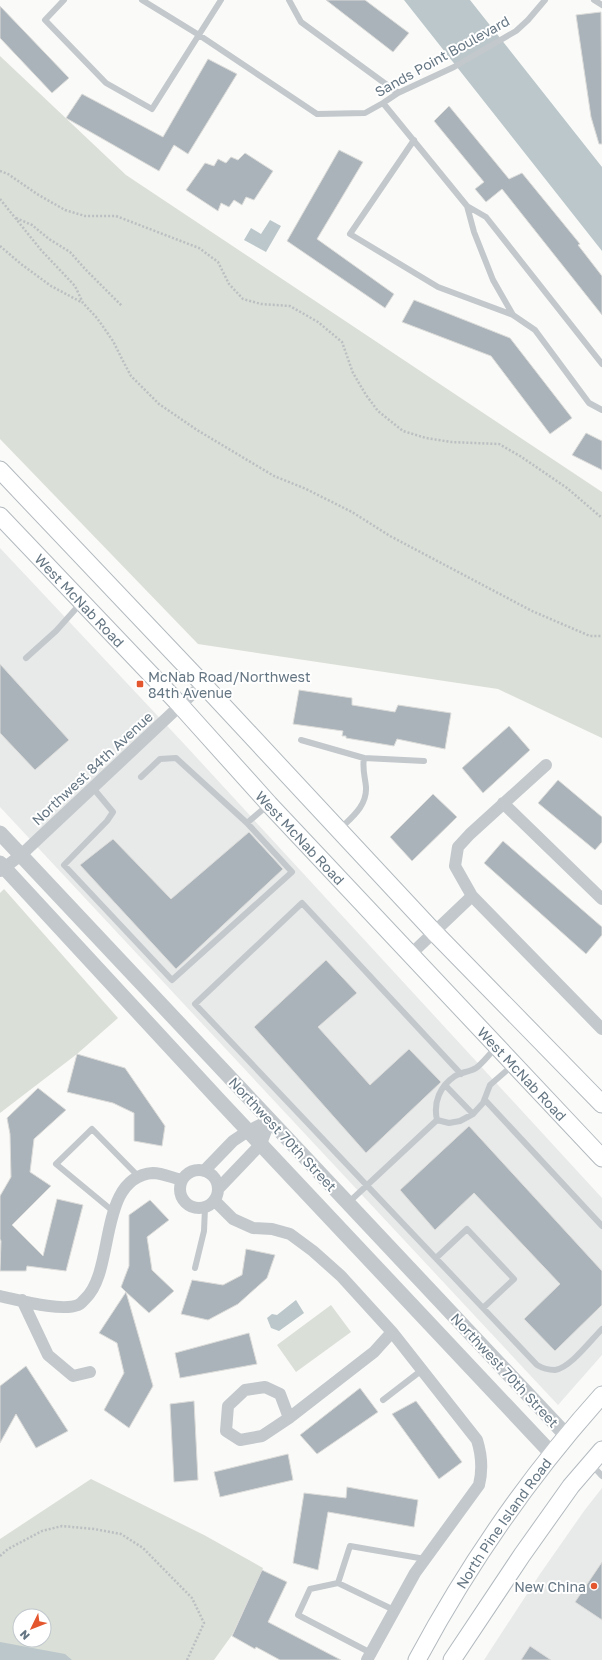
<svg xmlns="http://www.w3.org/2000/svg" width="602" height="1660" viewBox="0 0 602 1660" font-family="'Golos Text',sans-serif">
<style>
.built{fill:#e8e9e9}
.green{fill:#dadfd7;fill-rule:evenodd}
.water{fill:#bbc7cb}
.building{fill:#aab3b9;stroke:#dcdcda}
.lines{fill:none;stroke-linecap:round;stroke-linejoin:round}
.secondary-casing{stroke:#b3babf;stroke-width:19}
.path{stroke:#bbbfc2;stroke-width:2.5;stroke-dasharray:2 2;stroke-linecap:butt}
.service{stroke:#c3c8cc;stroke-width:6}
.minor{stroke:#c3c8cc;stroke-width:12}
.tertiary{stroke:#c3c8cc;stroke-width:15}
.secondary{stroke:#fff;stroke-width:17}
.poi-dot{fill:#e4572e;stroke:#fff;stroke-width:1.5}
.labels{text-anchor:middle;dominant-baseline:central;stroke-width:4;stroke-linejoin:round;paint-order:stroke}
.street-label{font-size:14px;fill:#657683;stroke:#fff}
.poi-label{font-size:14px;fill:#657683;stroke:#fff;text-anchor:start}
</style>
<rect width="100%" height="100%" fill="#fafaf8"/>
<path class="built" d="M0 548 186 746 602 1198V1355L558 1405 0 807Z
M602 1488V1660H484L540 1574 584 1511Z"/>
<path class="green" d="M0 56 126 175 602 492V738L498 689 198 644 0 439Z
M4 889 118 1018 77 1054 0 1113V893Z
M331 1305 351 1332 296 1372 277 1345Z
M91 1479 204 1535 263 1568 232 1635 214 1660H0V1539ZM20 1616H44V1640H20Z"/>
<path class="water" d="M404 0H470L602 167V251Z
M270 220 281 226 266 252 244 240 251 228 261 234Z
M296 1300 304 1313 279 1331 271 1328 267 1318 272 1314 277 1315Z
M0 1642 65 1654 72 1660H0Z"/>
<path class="building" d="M326 0H365L409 33 393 52Z
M0 6 69 78 52 93 0 38Z
M601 12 602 144H599L591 117 576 15Z
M208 59 237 74 188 154 174 145 159 171 66 118 82 94 163 137Z
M449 106 509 179 522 173 580 244 578 245 602 276V315L502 189 486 202 475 189 484 182 434 121Z
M339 150 363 162 317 239 394 294 385 308 287 241Z
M245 153 273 171 254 200 246 197 242 205 234 200 229 207 221 203 218 211 186 190 205 163 214 166 218 159 226 163 231 157 238 160Z
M414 300 510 338 572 418 550 434 491 356 402 322Z
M586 433 602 441V470L572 455Z
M0 664 69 740 35 770 0 733Z
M299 690 352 698V705L395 712 398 705 451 713 445 749 397 739 394 746 346 738V736H342L343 731 293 724Z
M509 726 530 750 483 793 462 768Z
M558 780 602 817V842L595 850 538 803Z
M433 794 457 817 412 861 390 837Z
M249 832 283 869 176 969 80 865 113 839 171 899Z
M503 841 602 927V935L586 954 484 863Z
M326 960 357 993 318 1027 370 1085 409 1049 441 1082 366 1153 254 1027Z
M77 1054 125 1068 165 1126 162 1146 134 1141V1113L113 1103 67 1092Z
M38 1088 66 1110 34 1139 30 1172 51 1186 12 1225 43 1256 57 1199 83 1205 66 1271 27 1266 26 1271H0L1 1241 0 1239V1196L11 1177 10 1134 7 1118Z
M469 1126 602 1271V1305L555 1351 524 1319 560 1284 474 1193 435 1230 400 1190Z
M150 1200 169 1220 147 1237 152 1270 174 1291 149 1313 126 1292 153 1386 129 1428 104 1410 124 1373 117 1343 99 1333 126 1292 121 1287 129 1266V1215Z
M246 1249 275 1255 267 1278 238 1304 208 1320 181 1314 192 1280 223 1285 242 1275Z
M249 1333 257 1364 180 1378 175 1353Z
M26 1366 68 1431 36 1448 16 1414 0 1443V1386Z
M360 1388 378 1412 317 1454 300 1435Z
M194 1401 198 1480 174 1482 170 1404Z
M416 1401 462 1462 439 1479 392 1414Z
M288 1454 293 1480 220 1497 214 1472Z
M347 1487 418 1500 414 1527 328 1512 318 1570 293 1563 304 1493 346 1498Z
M602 1562V1620L575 1602Z
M262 1570 287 1582 268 1622 341 1660H280L256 1647 255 1649 232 1636Z
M530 1646 551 1660H521Z"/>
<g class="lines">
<g class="secondary-casing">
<g id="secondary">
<path d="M0 470 203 684 434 932 602 1104"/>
<path id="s1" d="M0 516 180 705 269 804 602 1158"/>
<path id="s2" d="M417 1660C468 1565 530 1475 602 1395"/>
<path d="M452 1660 522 1555 571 1486 602 1450"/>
</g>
</g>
<path class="path" d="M0 171 8 174 37 194 65 210 85 216H116L199 248 218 262 229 284 243 299 261 304 290 306 318 322 342 342 353 373 366 395 378 411 403 431 426 438 451 442 499 444 520 456 567 488 602 518
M0 199 41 250 75 286 83 303 97 318 113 341 123 361 131 376 159 404 197 430 274 476 306 489 352 512 390 536 532 611 590 636H602
M16 218 32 225 49 239 70 252 86 270 122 306
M0 246 21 264 51 286 83 303
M0 1556 8 1549 42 1531 62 1526 94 1529 121 1534 143 1548 192 1598 204 1623 187 1660"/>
<path class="service" d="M64 0 45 20 106 83 152 109 221 0
M142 0 199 35 317 114 365 113 383 103 398 93 454 67 516 31 528 20 545 0
M289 0 301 22 398 93
M594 0 602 5
M383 103 467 206 486 217 602 364
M414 140 350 234 438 287 513 315 535 330 589 403 602 410
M467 206 474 232 493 280 513 315
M26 658 56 631 81 603
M301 740 364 758C362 768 365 777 366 787 367 806 352 817 340 829
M364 758 424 761
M141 777 160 759 176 758 247 823 268 805
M93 788 113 812 107 821 64 865 172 980 292 872 247 823
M461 1074 302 903 195 1004 537 1365C542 1368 549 1370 555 1370 570 1368 591 1340 602 1329
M445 1085 473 1114
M485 1100 602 1226
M437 1120 449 1123 460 1121 473 1114 483 1103 490 1085 513 1065
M437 1120C433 1102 440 1086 455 1076 461 1072 470 1072 476 1068 483 1063 489 1054 496 1048
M348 1203 437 1120
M114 1212 56 1164 92 1129 139 1177
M436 1258 467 1229 514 1279 483 1308
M195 1268 204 1231 205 1208
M383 1400 422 1370
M591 1464 602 1476
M338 1583 310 1589 298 1615 371 1653
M394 1610 338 1583 350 1546 425 1559"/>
<path class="minor" d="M546 765 470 834 458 847 455 866 472 896 602 1029
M503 803 602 899
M0 871 21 855 203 684
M410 955 472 896
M180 1189a19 19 0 1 1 38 0a19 19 0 1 1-38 0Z
M204 1171 233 1141 248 1131 270 1120
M218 1189 261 1144 270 1120
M215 1201 233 1219 253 1228 272 1229 290 1234 313 1251 341 1276 392 1332 477 1440C482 1456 483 1469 479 1485L415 1573 367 1660
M0 1296C19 1300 61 1312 78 1305 81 1304 83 1301 85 1299 116 1271 97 1177 153 1173 162 1173 173 1178 182 1180
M22 1300 48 1355 73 1376 90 1372
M289 1418 280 1394 265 1387 245 1390 228 1406 226 1431 240 1440 262 1436 289 1418 374 1352 392 1332"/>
<path class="tertiary" d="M0 833 566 1435
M0 863 219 1100 552 1454"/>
<use href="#secondary" class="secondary"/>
</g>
<g class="poi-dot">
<rect x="136" y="680" width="8" height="8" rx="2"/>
<circle cx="594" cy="1586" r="4"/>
</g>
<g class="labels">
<g class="street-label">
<text transform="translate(442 56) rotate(-29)">Sands Point Boulevard</text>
<text stroke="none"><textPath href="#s1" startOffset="116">West McNab Road</textPath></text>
<text transform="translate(92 768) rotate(-43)">Northwest 84th Avenue</text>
<text stroke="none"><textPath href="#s1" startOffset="440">West McNab Road</textPath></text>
<text stroke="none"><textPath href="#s1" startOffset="764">West McNab Road</textPath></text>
<text transform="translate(283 1134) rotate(47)">Northwest 70th Street</text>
<text transform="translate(505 1370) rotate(47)">Northwest 70th Street</text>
<text stroke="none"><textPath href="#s2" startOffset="162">North Pine Island Road</textPath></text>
</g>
<g class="poi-label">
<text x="148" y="676">McNab Road/Northwest<tspan x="148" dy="16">84th Avenue</tspan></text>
<text x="586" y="1586" text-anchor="end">New China</text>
</g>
</g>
<g transform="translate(32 1628) rotate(227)"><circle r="19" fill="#ffffff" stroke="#c1c8cd"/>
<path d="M0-3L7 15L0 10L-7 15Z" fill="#e4572e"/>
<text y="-6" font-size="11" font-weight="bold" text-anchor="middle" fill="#657683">N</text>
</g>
</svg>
